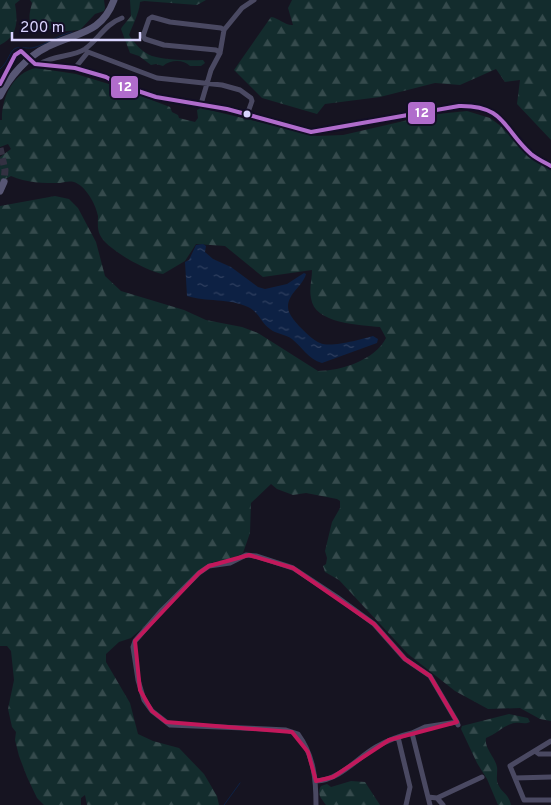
<svg xmlns="http://www.w3.org/2000/svg" width="551" height="805" viewBox="0 0 551 805" font-family="Overpass,sans-serif">
<style>
.forest{fill:url(#forest-firs)}
.water{fill:url(#water-ripples)}
.lines{fill:none;stroke-linecap:round;stroke-linejoin:round}
.stream{stroke:#0d2144;stroke-width:1}
.secondary-tunnel{stroke:#333142;stroke-width:7;stroke-dasharray:7 3.5;stroke-linecap:butt}
.street{stroke:#4a4962;stroke-width:5}
.secondary{stroke:#575674;stroke-width:7}
.bus-1-casing{stroke:#130f26;stroke-width:8}
.bus-1{stroke:#b06ccc;stroke-width:4}
.marked{fill:none;stroke:#c2185b;stroke-width:4;stroke-linejoin:round}
.bus-dot{fill:#d9d4ff;stroke:#130f26;stroke-width:2}
.line-badge{stroke:#130f26;stroke-width:2}
.badge-label{font-size:14px;text-anchor:middle;font-weight:bold;fill:#fff}
</style>
<defs>
<pattern id="forest-firs" width="22" height="20" patternUnits="userSpaceOnUse" patternTransform="scale(1.25)"><rect width="22" height="20" fill="#132c2d"/><path d="M5 1l3.5 6h-7zM16 11l3.5 6h-7z" fill="#354a4c"/></pattern>
<pattern id="water-ripples" width="26" height="14" patternUnits="userSpaceOnUse" patternTransform="scale(1.25)"><rect width="26" height="14" fill="#0d2144"/><path d="M2 4q2-2 4 0t4 0M15 11q2-2 4 0t4 0" fill="none" stroke="#304060"/></pattern>
</defs>
<rect width="100%" height="100%" fill="#161421"/>
<path class="forest" d="M0 0H20L15 4C18 21 18 36 0 45Z
M30 0H104L105 8 104 11 95 14 80 30 54 32 51 29 41 32 36 31C27 22 29 15 32 3Z
M130 0H206L197 5 144 1 140 2C139 14 133 24 129 35 134 43 143 53 152 56 166 60 189 61 203 60L205 63 201 66H190C183 59 170 60 163 66L156 64 151 65 139 56 130 53 121 29 122 27 131 16Z
M292 0H551V140L517 104 520 80 505 82 496 69 460 85 435 83 380 97 325 104 317 114 262 98 234 70 271 17C279 18 286 26 293 25L288 8Z
M36 68 76 74 112 85 170 107 172 112 178 115 179 118 195 122 198 118 197 110 201 108 317 136 343 135 417 118 434 123 435 122V116L438 114 467 111 490 118 502 127 532 159 551 168V721L540 719 520 708 488 709 455 691 408 654 339 580 325 572 323 566 326 564 327 558 325 551 332 522 340 508V501L337 499 306 493 293 495 277 489 271 484 251 503 250 533 243 553 229 561H218L207 564 201 569 166 602 146 625 131 638 119 642 106 654V662L130 703 138 734 153 741 179 748 204 774 217 796 219 805H87L85 795 81 798V805H44L37 798 27 777 19 756 15 740 16 732 12 727 8 709 14 680 11 651 7 646H0V206L55 196 69 199 78 208 96 242 105 276 121 291 184 310 206 320 242 327 258 333 318 371C341 371 375 360 386 338L380 327C360 325 314 324 311 298 309 289 312 279 312 270L263 277 225 246 196 244 185 261 163 274C148 272 106 249 100 235 97 229 98 222 98 216 96 205 87 189 78 184 72 180 66 182 60 183 44 183 26 183 11 176L0 182V157L11 149 8 144 0 147V120H2C1 99 13 72 36 68Z
M509 714 528 718 530 722C524 725 520 721 511 724 502 727 495 735 486 738 484 748 495 757 497 767 498 773 495 780 499 786 503 794 508 793 511 805H498L487 779 477 763 461 729 462 726Z
M351 781 365 782 380 805H326C322 799 316 794 321 786L327 784 331 787Z"/>
<path class="water" d="M203 244 206 246 205 252 213 259 231 267 258 287 265 289 287 284 304 273 306 274C303 286 288 293 288 307 288 314 295 321 299 326 305 332 313 340 320 343 331 348 362 339 373 336L378 339 377 343 322 363C308 359 302 347 292 339 285 334 276 334 270 329 261 323 260 313 248 307 229 298 206 302 187 296L185 262 189 260 196 245Z"/>
<g class="lines">
<path class="stream" d="M0 69C8 62 8 56 13 50 18 45 26 49 32 48 46 45 58 35 72 32
M224 805 240 783"/>
<path class="secondary-tunnel" d="M0 148 5 170 4 182"/>
<path class="street" d="M220 53 216 50 164 45 145 39 143 36 149 19 152 17 170 22 221 28 224 30
M40 64C53 55 73 57 85 49 99 39 105 24 122 18
M75 68 88 52 157 78 222 85 240 90 251 98 252 101 247 115
M0 84 15 55 21 51 35 64 75 68 106 77 120 85 156 97 227 109 311 132 459 106C505 105 503 129 531 154 537 159 544 162 551 166
M201 104 211 70 220 53 224 30 242 8 254 0
M412 733 425 727 457 722 458 725
M398 737 410 787 406 805
M551 741 510 766 524 800H551
M535 751 539 754H551
M515 778 551 777
M316 781C340 780 357 758 376 747 388 740 399 736 412 733L430 805
M428 797 437 798 482 777
M437 798 443 805
M316 805C316 779 314 756 298 734L286 730 266 729 170 725 152 711 144 700 138 680 133 647 135 641 162 610 199 573 209 566 230 563 246 555 256 556 293 568 337 597 374 624 405 659 430 676 457 722"/>
<path class="secondary" d="M0 96C9 77 28 56 47 47 76 32 101 35 114 0
M0 191 4 182"/>
<g class="bus-1-casing">
<path id="bus-1" d="M0 84 15 55 21 51 35 64 75 68 106 77 120 85 156 97 227 109 311 132 459 106C505 105 503 129 531 154 537 159 544 162 551 166"/>
</g>
<use href="#bus-1" class="bus-1"/>
</g>
<path class="marked" d="M249 555 293 568 374 624 405 659 430 676 457 722 389 740 333 777 316 781 308 752 292 732 166 722 152 711 140 690 135 641 199 573 209 566Z"/>
<circle class="bus-dot" cx="247" cy="114" r="4.5"/>
<g class="line-badge">
<rect x="110" y="75" width="29" height="24" rx="5" fill="#b06ccc"/>
<rect x="407" y="101" width="29" height="24" rx="5" fill="#b06ccc"/>
</g>
<g class="badge-label">
<text x="125" y="91">12</text>
<text x="422" y="117">12</text>
</g>
<path d="M12 32v8h128v-8" fill="none" stroke="#d9d4ff" stroke-width="2.5"/>
<text x="20" y="32" font-size="15" fill="#d9d4ff" stroke="#130f26" stroke-width="4" paint-order="stroke">200 m</text>
</svg>
